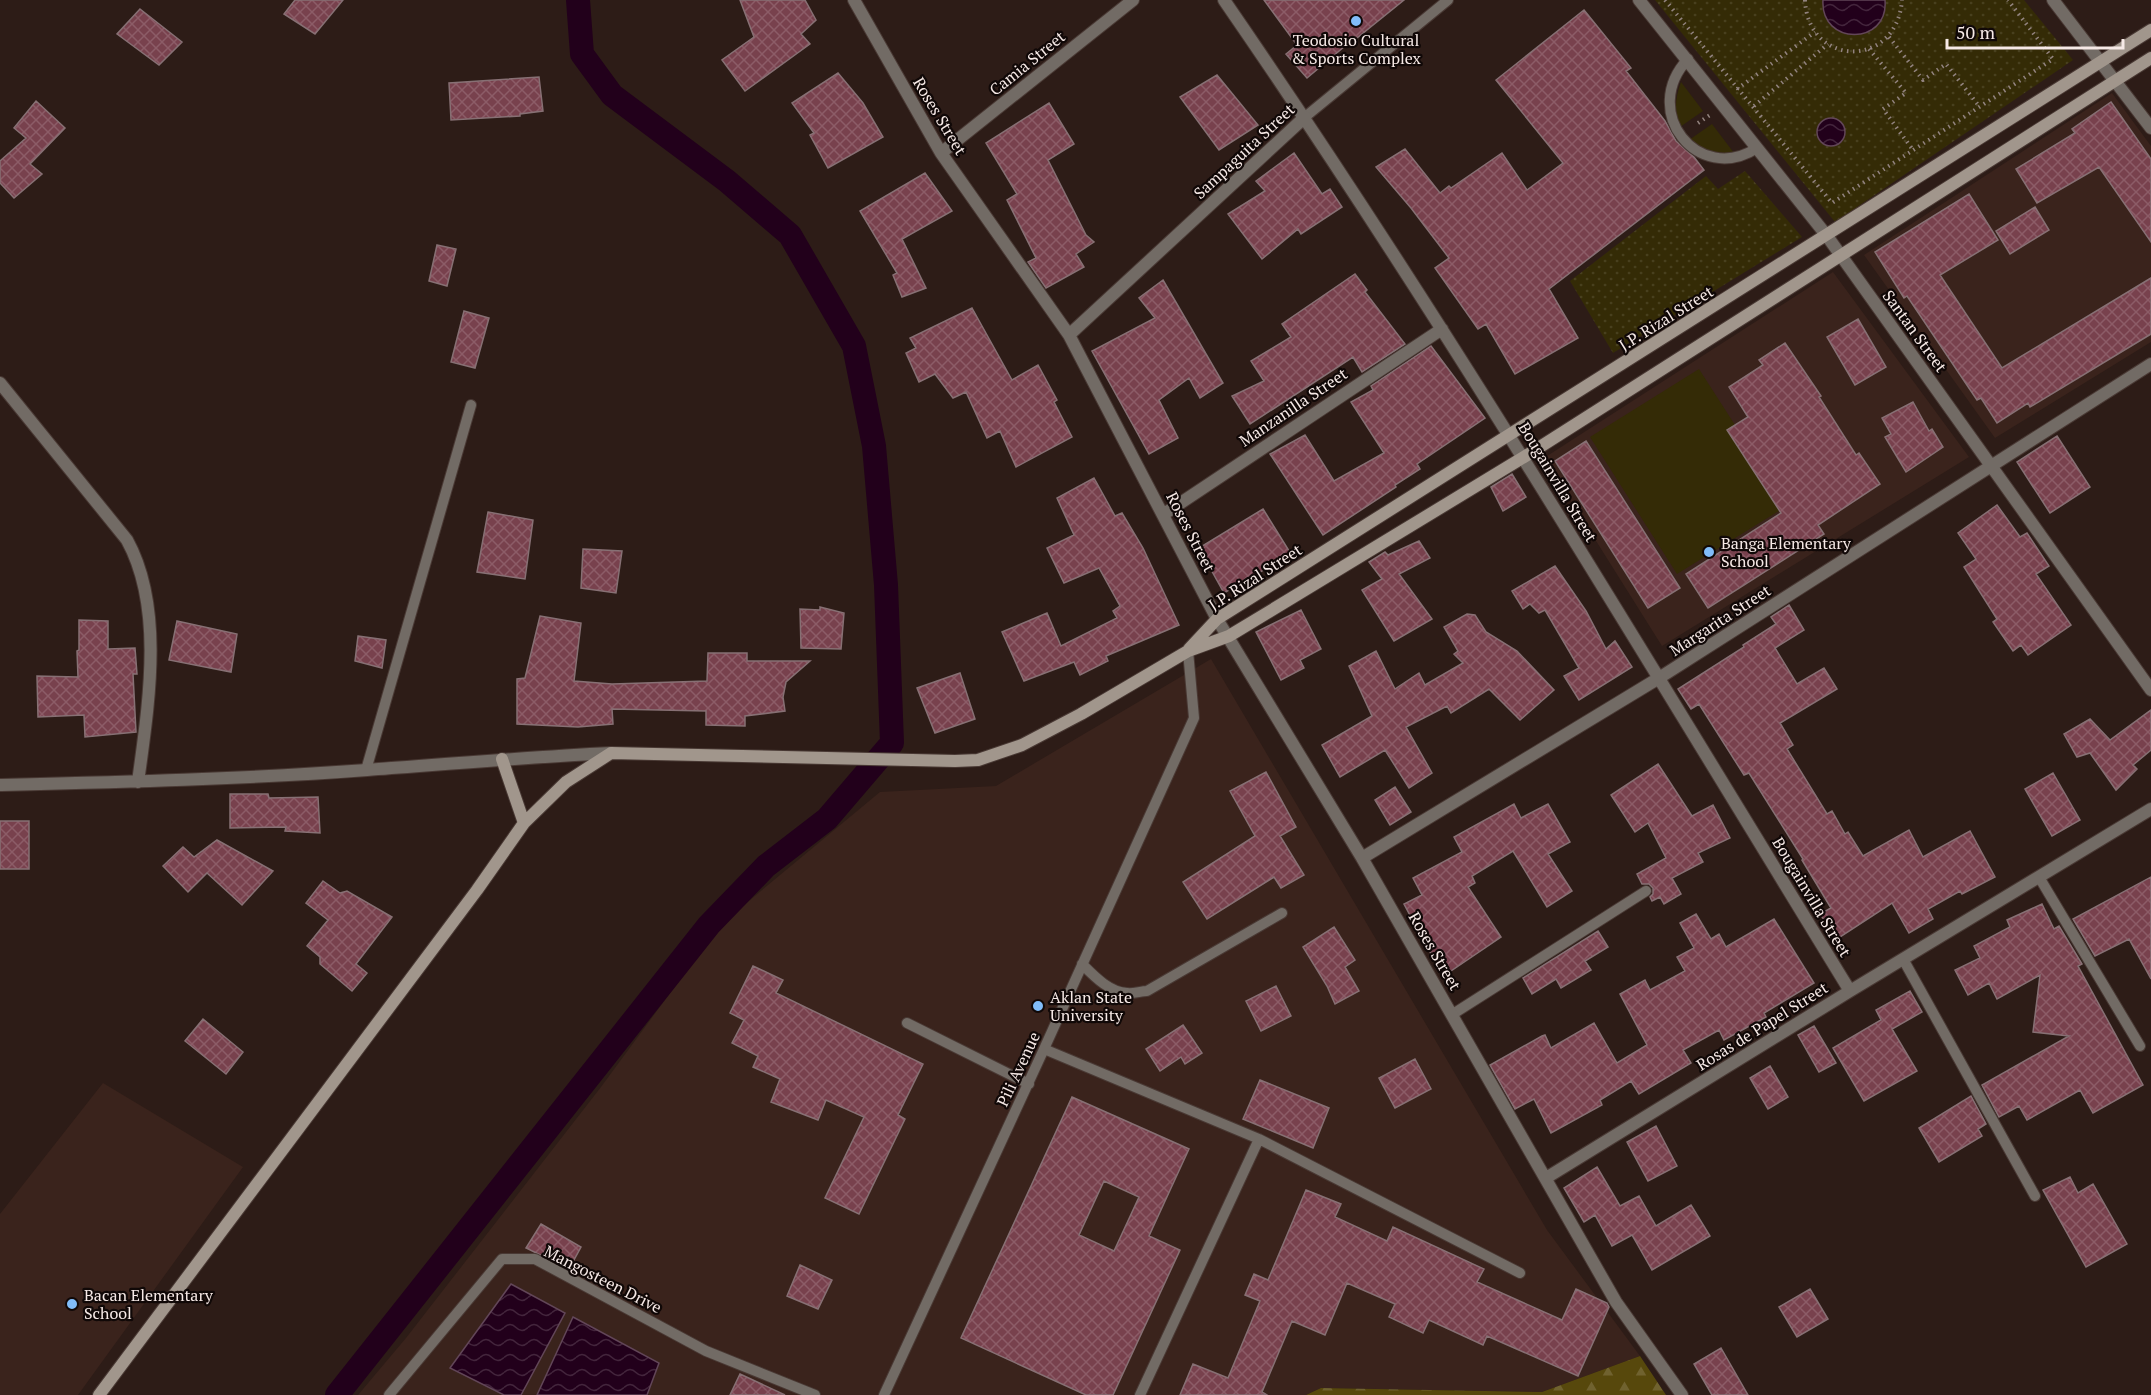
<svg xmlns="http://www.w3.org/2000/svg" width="2151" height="1395" viewBox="0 0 2151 1395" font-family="'PT Serif',serif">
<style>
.built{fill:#3a231c}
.grass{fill:#342b06}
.forest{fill:url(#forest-firs)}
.park{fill:url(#park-dots)}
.water{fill:url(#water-waves);stroke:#624658;stroke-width:1.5}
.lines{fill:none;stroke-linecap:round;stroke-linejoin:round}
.canal{stroke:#22001b;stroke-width:24}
.building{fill:url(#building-cross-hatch);stroke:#877074;stroke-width:1.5;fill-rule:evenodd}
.lane-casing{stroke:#493934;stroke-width:12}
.street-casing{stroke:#493934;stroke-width:14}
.secondary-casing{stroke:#493934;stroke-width:14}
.path{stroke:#92837f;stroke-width:4;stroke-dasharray:1.5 4.5;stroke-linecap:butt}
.lane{stroke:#726b65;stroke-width:10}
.street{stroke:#726b65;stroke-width:12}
.secondary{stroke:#a1968c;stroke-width:12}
.poi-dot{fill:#81bdfa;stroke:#100807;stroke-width:2}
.labels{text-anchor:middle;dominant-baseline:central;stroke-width:4.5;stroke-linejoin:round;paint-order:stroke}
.poi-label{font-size:16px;fill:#f6e9e6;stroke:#100807;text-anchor:start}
.street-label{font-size:16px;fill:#f6e9e6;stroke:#100807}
</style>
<defs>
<pattern id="forest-firs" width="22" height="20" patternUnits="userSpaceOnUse" patternTransform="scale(1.5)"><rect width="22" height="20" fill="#57480c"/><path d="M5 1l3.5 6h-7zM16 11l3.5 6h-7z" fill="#70622f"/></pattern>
<pattern id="park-dots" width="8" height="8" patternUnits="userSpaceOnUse" patternTransform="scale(1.5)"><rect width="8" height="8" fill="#342b06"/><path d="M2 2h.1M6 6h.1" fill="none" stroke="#48401e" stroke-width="1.8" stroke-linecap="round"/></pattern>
<pattern id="water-waves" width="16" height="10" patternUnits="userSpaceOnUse" patternTransform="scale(1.5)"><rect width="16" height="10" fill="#22001b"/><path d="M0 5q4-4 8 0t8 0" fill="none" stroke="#43253c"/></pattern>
<pattern id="building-cross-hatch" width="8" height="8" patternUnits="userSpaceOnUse" patternTransform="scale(1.5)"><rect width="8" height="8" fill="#78414d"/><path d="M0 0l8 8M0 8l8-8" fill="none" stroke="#8c5c67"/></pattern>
</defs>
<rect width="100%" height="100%" fill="#2d1c17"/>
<path class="built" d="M2112 93 2151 146V342L1995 438 1864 255Z
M1833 272 1969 457 1662 646 1544 458Z
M1211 659 1547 1230 1640 1356 1542 1392 1321 1388 1306 1395H358L406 1338 601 1087 720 925 880 792 996 786Z
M103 1083 243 1167 78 1395H0V1214Z"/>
<path class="grass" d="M1681 82 1703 111 1680 127C1674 110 1675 99 1681 82Z
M1712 124 1734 153C1716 154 1704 150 1689 140Z
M1699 369 1787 506 1677 574 1590 437Z"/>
<path class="forest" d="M1640 1356 1666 1395H1306L1321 1388 1542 1392Z"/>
<path class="park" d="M1655 0H2024L2073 60 1835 222Z
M1745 171 1802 237 1613 353 1570 281 1706 176 1718 189Z"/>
<path class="water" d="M1823 0H1885C1889 46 1820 46 1823 0Z
M1817 132a14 14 0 1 1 28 0a14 14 0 1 1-28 0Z
M511 1284 565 1313 521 1395H504L450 1368Z
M573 1317 659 1363 647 1395H537Z"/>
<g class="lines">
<path class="canal" d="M337 1395 709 925 766 866 827 819 892 743 886 585 874 446 854 346 790 235 727 181 612 95 582 54 578 0"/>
</g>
<path class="building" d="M295 0H343L315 34 284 14Z
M740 0H805L816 20 801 34 810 44 745 91 722 60 754 37Z
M1264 0H1404L1352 42 1351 41 1307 78 1286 54 1297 45Z
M140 9 182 42 159 65 117 34Z
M1584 10 1631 68 1626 71 1665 121 1676 141 1694 157 1704 170 1549 289 1578 338 1515 374 1486 324 1478 329 1435 268 1449 258 1411 208 1376 167 1405 149 1440 193 1449 186 1451 188 1502 153 1527 190 1563 163 1496 80Z
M838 73 863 103 883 137 828 168 810 135 814 133 792 103Z
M1217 75 1258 125 1219 150 1180 97Z
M539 77 543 111 520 114V116L451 120 449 83Z
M36 101 65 128 30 164 42 174 14 198 0 183V161L26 138 14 128Z
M2111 102 2151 159V242L2099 167 2037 203 2016 169 2075 133 2072 129Z
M1049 103 1074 144 1048 160 1086 235 1094 242 1076 254 1084 267 1046 288 1028 262 1036 258 1007 200 1017 194 986 143Z
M1294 153 1322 194 1330 189 1342 207 1301 234 1298 229 1262 259 1228 214 1265 191 1256 181Z
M925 173 952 211 902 239 926 288 902 297 893 275 897 273 860 211Z
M1969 194 1998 240 1940 275 2002 368 2151 278V334L2030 407 2028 403 1997 423 1981 398 1977 400 1907 296 1904 298 1875 252Z
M2035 207 2049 230 2010 254 1996 231Z
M437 245 456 249 447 286 429 281Z
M1355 274 1367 290 1365 292 1405 344 1362 372 1353 357 1250 424 1232 396 1264 381 1251 361 1291 337 1282 324Z
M1163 280 1223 383 1200 398 1189 378 1159 400 1178 438 1149 454 1092 351 1155 318 1139 298Z
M972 308 1012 380 1038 365 1057 400 1054 402 1072 437 1016 467 1000 431 987 438 966 392 953 398 935 374 919 382 906 353 916 348 910 338Z
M464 311 489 318 475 368 451 362Z
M1858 319 1886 367 1855 385 1827 337Z
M1785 343 1821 396 1819 397 1856 455 1859 453 1880 484 1818 525 1824 534 1708 608 1686 574 1781 513 1727 430 1748 417 1729 387 1763 365 1759 360Z
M1431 346 1485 418 1417 464 1420 469 1395 485 1396 487 1323 535 1270 454 1305 435 1334 481 1384 453 1351 402 1373 390 1371 386Z
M1913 402 1929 431 1932 429 1943 447 1906 472 1885 437 1891 434 1882 418Z
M2057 436 2090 487 2050 513 2017 462Z
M1586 441 1680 588 1648 608 1555 461Z
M1512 474 1526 497 1503 511 1491 487Z
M1094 478 1115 516 1122 513 1143 548 1179 625 1106 656 1108 661 1080 675 1074 662 1024 681 1002 632 1047 613 1061 646 1117 618 1113 611 1120 606 1099 568 1064 583 1047 548 1074 535 1057 498Z
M1997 505 2020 537 2027 533 2049 566 2036 574 2071 625 2028 655 2021 645 2013 651 1993 622 1997 619 1964 567 1976 559 1958 533Z
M1263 509 1291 554 1224 593 1199 548Z
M488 512 533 520 525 579 477 572Z
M1419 541 1430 558 1399 574 1432 619 1394 641 1362 590 1382 579 1369 562 1385 552 1388 555Z
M583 549 622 551 616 593 581 588Z
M1555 566 1586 611 1606 649 1615 641 1632 667 1579 700 1564 676 1579 668 1545 610 1539 613 1530 604 1523 609 1512 591Z
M1789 605 1804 630 1775 648 1797 684 1824 668 1837 689 1780 723 1793 745 1787 749 1827 814 1832 811 1845 834 1848 832 1863 856 1909 830 1923 857 1970 831 1995 877 1962 894 1960 891 1928 909 1933 919 1909 933 1892 903 1837 939 1820 914 1831 908 1802 860 1803 859 1749 773 1744 775 1699 704 1691 709 1678 689 1744 647 1743 645 1776 624 1771 617Z
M820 607 844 613 841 649 801 648 800 609 820 610Z
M1301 610 1321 649 1300 660 1304 668 1281 680 1256 632Z
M1467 614 1475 615 1486 632 1517 651 1554 690 1520 720 1489 689 1451 713 1447 706 1406 727 1432 773 1409 788 1385 750 1340 777 1322 745 1372 716 1349 666 1376 651 1395 689 1419 673 1425 685 1463 663 1454 654 1458 651 1444 627Z
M540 616 581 623 574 681 612 684 707 681 708 653H747V661H810L786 682 783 697 785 711 745 716V726L706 725V711L612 709 613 724 578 727 517 724V679L525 678Z
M79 620 108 621V649L135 648 137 674H133L136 732 85 737 84 715 38 717 37 676 78 677 77 651 79 650Z
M177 621 237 634 231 672 169 660Z
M358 636 386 640 382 668 355 661Z
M960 673 975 719 935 733 917 688Z
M2151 710V750L2133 765 2137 769 2116 790 2090 753 2077 757 2064 734 2090 719 2110 740Z
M1658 764 1692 816 1713 805 1730 838 1698 853 1703 862 1672 878 1681 894 1664 904 1660 897 1652 901 1650 897 1653 894V888L1649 884H1642L1637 874 1666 858 1648 823 1635 832 1611 795Z
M1266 772 1296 827 1280 836 1304 875 1281 888 1274 877 1207 919 1183 882 1255 836 1230 791Z
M2053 773 2080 820 2052 836 2025 789Z
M1395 787 1411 812 1390 825 1375 800Z
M230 794H268L269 798 318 797 320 833 285 831 286 827 230 828Z
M1514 804 1521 818 1548 804 1570 842 1548 854 1572 891 1547 907 1513 851 1472 876 1475 883 1468 887 1501 937 1445 975 1428 949 1404 904 1422 895 1413 878 1462 852 1454 837Z
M0 821H29V869H0Z
M217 840 273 871 242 905 207 873 188 892 163 866 183 847 194 857Z
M2151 877V979L2129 939 2095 956 2073 919Z
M323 881 340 893 347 891 392 917 356 964 367 973 352 991 320 964V957L307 946 328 920 306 903Z
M2042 904 2054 929 2059 926 2082 964 2078 966 2143 1085 2093 1113 2080 1090 2027 1120 2019 1106 1999 1117 1982 1085 2069 1036 2033 1032 2040 975 1997 999 1989 983 1968 995 1955 970 1980 958 1974 946 2010 927 2007 920Z
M1696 914 1711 939 1719 934 1726 947 1774 919 1814 983 1764 1013 1766 1017 1724 1040 1719 1030 1683 1050 1691 1063 1639 1094 1631 1081 1600 1100 1602 1105 1551 1133 1534 1099 1515 1109 1490 1065 1542 1036 1545 1035 1551 1048 1594 1023 1617 1063 1647 1045 1620 994 1645 980 1650 990 1685 971 1677 957 1694 948 1680 923Z
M1334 927 1355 960 1345 967 1359 991 1335 1004 1327 986 1303 947Z
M1598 931 1608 947 1585 961 1591 970 1561 988 1556 979 1532 994 1523 978Z
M753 966 783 980 776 993 923 1064 898 1115 905 1119 859 1214 825 1198 864 1117 826 1100 818 1120 771 1102 780 1079 753 1067 758 1056 732 1043 744 1020 730 1013Z
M1276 986 1291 1016 1261 1031 1246 1001Z
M1910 991 1922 1012 1892 1029 1917 1071 1864 1101 1833 1048 1881 1020 1876 1010Z
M203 1019 243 1052 226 1074 185 1041Z
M1183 1025 1202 1053 1185 1064 1181 1057 1160 1071 1146 1049Z
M1814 1026 1836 1063 1819 1072 1798 1035Z
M1415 1059 1431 1089 1395 1108 1379 1078Z
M1770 1066 1788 1097 1768 1109 1750 1078Z
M1260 1080 1329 1108 1313 1148 1243 1119Z
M1971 1096 1986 1124 1978 1129 1982 1136 1939 1162 1919 1128Z
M1072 1097 1189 1149 1149 1236 1180 1250 1113 1395H1086L961 1338ZM1104 1181 1139 1197 1114 1251 1079 1235Z
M1656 1126 1677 1166 1648 1181 1627 1142Z
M1597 1167 1620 1206 1639 1196 1656 1226 1691 1205 1710 1236 1652 1270 1632 1235 1612 1246 1595 1215 1584 1222 1564 1188Z
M2070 1177 2078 1193 2093 1184 2127 1244 2086 1267 2043 1190Z
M1306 1190 1341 1204 1335 1217 1387 1241 1393 1227 1484 1269 1477 1282 1562 1320 1576 1289 1607 1303 1609 1307 1578 1376 1487 1336 1483 1345 1429 1320 1423 1333 1389 1317 1395 1304 1347 1283 1325 1335 1292 1321 1262 1392 1267 1395H1180L1193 1364 1228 1378 1260 1301 1245 1295 1254 1274 1268 1280Z
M541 1224 581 1247 569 1269 526 1248Z
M800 1265 832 1280 818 1309 787 1296Z
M1810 1289 1828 1319 1797 1337 1779 1307Z
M1721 1348 1748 1395H1712L1694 1364Z
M740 1374 785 1395H730Z"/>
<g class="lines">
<g class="lane-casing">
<path id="lane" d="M1688 59C1639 111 1698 186 1757 148
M1305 117 1448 0
M366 770 471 405
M2039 877 2140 1046
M1903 959 2035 1196
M1082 964C1094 976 1109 992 1127 993 1133 994 1141 991 1147 991L1282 913
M1453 1014 1646 891
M907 1023 1029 1084
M1044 1049 1259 1139 1520 1273
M389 1395 502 1259H535L706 1351 815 1395
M884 1395 1044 1049 1194 718 1188 651
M1140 1395 1259 1139"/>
</g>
<g class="street-casing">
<path id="street" d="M854 0 941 153 1069 335 1217 619 1362 858 1616 1302 1682 1395
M1224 0C1446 322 1646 658 1850 991
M1639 0 1827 236 2151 690
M2053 0 2151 128
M941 153 1133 0
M1069 335 1305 117
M0 383 127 540C165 609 148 707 138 782
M1164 514 1442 329
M0 785C122 782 245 779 367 770 448 764 530 757 611 753
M1362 858 1659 678 2151 364
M1546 1178 1850 991 2151 809"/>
</g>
<g class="secondary-casing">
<path id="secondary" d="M1189 649 1217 619 2151 30
M502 759 524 823
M99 1395 477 890 524 823 566 782 611 753 955 761 978 760 1022 745 1081 714 1188 651 1229 636 1524 457 2151 58"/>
</g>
<path class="path" d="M1665 0 1832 203 2053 59 2008 0
M1805 0C1808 68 1897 69 1902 0
M1889 37 1923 80 1946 64 1979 106
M1869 49 1906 93 1883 109 1913 150
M1737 89 1815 32
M1754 106 1828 44
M1698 123 1710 115"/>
<use href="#lane" class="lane"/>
<use href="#street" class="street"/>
<use href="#secondary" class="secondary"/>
</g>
<g class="poi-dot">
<circle cx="1356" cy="21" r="6"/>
<circle cx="1709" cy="552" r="6"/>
<circle cx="1038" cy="1006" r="6"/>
<circle cx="72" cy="1304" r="6"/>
</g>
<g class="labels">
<g class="poi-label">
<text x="1356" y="40" text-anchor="middle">Teodosio Cultural<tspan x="1356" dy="18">&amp; Sports Complex</tspan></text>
<text x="1721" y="543">Banga Elementary<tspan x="1721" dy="18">School</tspan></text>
<text x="1050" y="997">Aklan State<tspan x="1050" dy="18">University</tspan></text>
<text x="84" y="1295">Bacan Elementary<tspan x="84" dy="18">School</tspan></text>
</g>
<g class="street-label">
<text transform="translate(1027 63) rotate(-39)">Camia Street</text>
<text transform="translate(940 116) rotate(59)">Roses Street</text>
<text transform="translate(1244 151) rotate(-43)">Sampaguita Street</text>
<text transform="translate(1666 318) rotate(-32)">J.P. Rizal Street</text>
<text transform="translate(1915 331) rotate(54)">Santan Street</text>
<text transform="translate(1293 407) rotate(-34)">Manzanilla Street</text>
<text transform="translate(1558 482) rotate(59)">Bougainvilla Street</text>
<text transform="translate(1191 532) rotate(63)">Roses Street</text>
<text transform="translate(1255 577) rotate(-33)">J.P. Rizal Street</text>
<text transform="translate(1720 620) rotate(-33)">Margarita Street</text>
<text transform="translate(1812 897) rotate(59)">Bougainvilla Street</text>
<text transform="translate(1435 951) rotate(60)">Roses Street</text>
<text transform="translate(1762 1026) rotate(-32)">Rosas de Papel Street</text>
<text transform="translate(1018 1069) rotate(-65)">Pili Avenue</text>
<text transform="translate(603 1279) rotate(27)">Mangosteen Drive</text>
</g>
</g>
<path d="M1947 39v9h176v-9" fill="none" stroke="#f6e9e6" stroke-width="3"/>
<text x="1956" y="39" font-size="18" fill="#f6e9e6" stroke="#100807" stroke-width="4.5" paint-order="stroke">50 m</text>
</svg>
